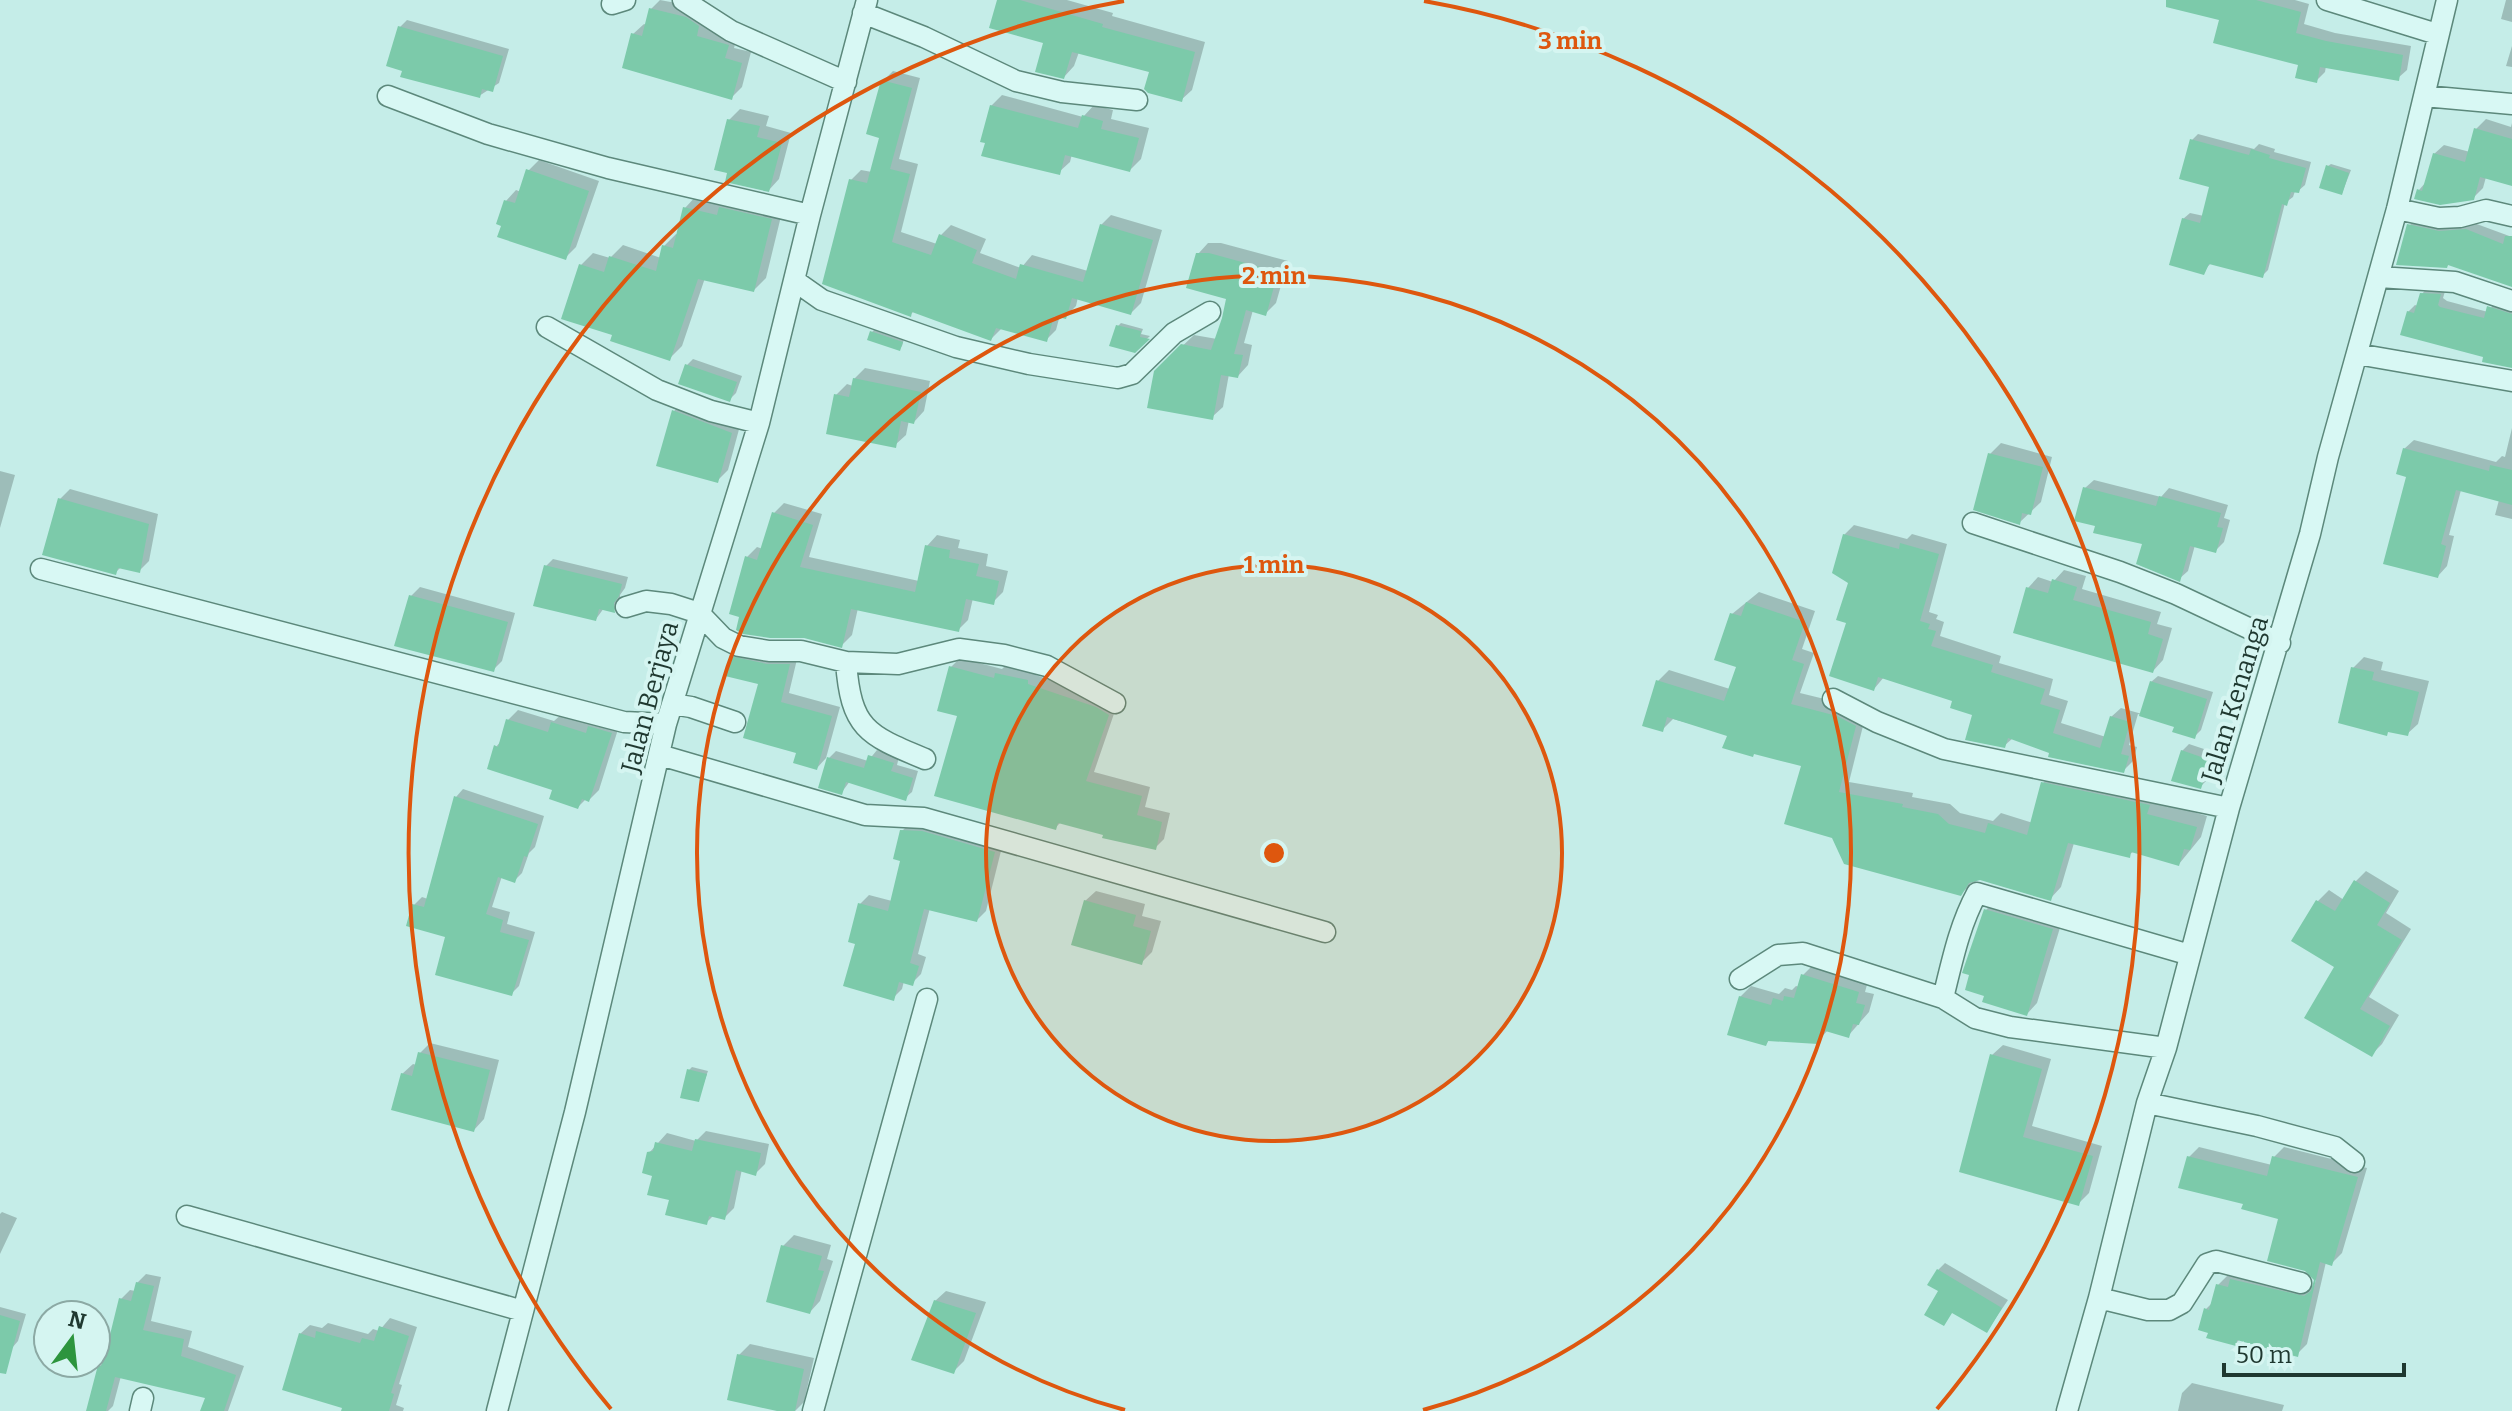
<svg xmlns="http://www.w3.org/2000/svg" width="2512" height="1411" viewBox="0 0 2512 1411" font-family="Bitter,serif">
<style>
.shadow{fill:#0003}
.building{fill:#7ccaaa}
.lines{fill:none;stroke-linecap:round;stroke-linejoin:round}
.street-casing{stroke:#5c887b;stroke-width:23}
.street{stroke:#d8f8f4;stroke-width:20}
.ring{fill:none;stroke:#de570e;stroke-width:4}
.labels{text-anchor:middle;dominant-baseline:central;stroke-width:8;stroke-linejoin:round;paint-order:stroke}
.street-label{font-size:26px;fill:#1f3830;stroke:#d5f5f1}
.centre{fill:#de570e;stroke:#d5f5f1;stroke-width:4}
.ring-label{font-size:24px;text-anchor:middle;font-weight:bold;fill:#de570e;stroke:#d5f5f1;stroke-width:8;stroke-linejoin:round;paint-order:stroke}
</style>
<rect width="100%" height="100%" fill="#c5ede8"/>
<path class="shadow" d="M660 0 697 7 738 34 734 48 751 52 742 87 731 98 633 34 644 24 647 25 651 9Z
M999 0H1067L1113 13 1112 16 1205 42 1192 90 1181 100 1151 71 1079 52 1074 66 1064 77 1046 42Z
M2205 0H2295L2309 4 2304 24 2335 33 2411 46 2407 70 2398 78 2326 66 2325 72 2316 81 2300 64 2222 19Z
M2506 0H2512V22L2501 19Z
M407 20 509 49 499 83 479 96 400 27Z
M2512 46V67L2506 66Z
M893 71 920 78 899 159 918 164 901 232 937 244 941 235 951 225 986 239 980 253 1021 268 1032 255 1088 271 1101 225 1111 215 1162 230 1141 303 1131 313 1078 297 1076 306 1066 316 1060 315 1056 330 1046 340 1002 328 991 339 914 311 910 315 851 180 861 170 872 172 882 136 883 81Z
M1002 95 1083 117 1094 105 1113 110 1111 119 1149 128 1141 159 1130 170 1072 154 1070 162 1059 172 991 106Z
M740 109 769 116 766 126 791 133 779 179 769 190 729 120Z
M2486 119 2511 127 2512 123V184L2486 177 2483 188 2473 198 2440 203 2419 190 2426 182 2434 154 2444 145 2470 152 2476 129Z
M2198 134 2254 149 2259 144 2275 149 2274 152 2311 162 2305 185 2298 191H2295L2293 197 2285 203 2268 270 2262 276 2211 263 2203 272 2183 219 2190 213 2204 216 2212 186 2192 140Z
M539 160 599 181 576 247 565 258 506 201 516 190 521 192 528 171Z
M2331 164 2351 170 2342 193 2328 166Z
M697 195 783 208 766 278 754 290 705 278 682 346 670 358 614 334 581 265 593 253 610 258 623 245 661 258 664 246 676 234 678 235 685 208Z
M2416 219 2474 223 2512 237V285L2450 263 2447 266 2409 226Z
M1208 243H1221L1288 261 1276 303 1265 314 1253 310 1244 343 1252 345 1248 365 1238 376 1229 374 1223 407 1212 417 1155 372 1194 335 1217 339 1228 298 1198 254Z
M2428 287 2446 288 2443 298 2447 301 2488 312 2496 301 2512 306V366L2486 356 2408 312 2415 305 2418 306 2422 294Z
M1121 323 1143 329 1141 334 1150 336 1134 351 1118 326Z
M875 329 904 339 902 346 899 349 872 332Z
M693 359 742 376 736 393 729 400 687 365Z
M865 368 930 381 924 411 914 422 909 420 906 435 895 445 836 395 847 384 853 386 854 379Z
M685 400 741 422 728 470 717 481 674 411Z
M2512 428V519L2495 515 2499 500 2461 490 2449 535 2454 536 2447 566 2438 576 2408 476 2404 449 2414 440 2496 462 2502 456 2505 457Z
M2001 443 2052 457 2041 502 2019 523 1990 454Z
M0 471 15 475 0 528Z
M2094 480 2161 497 2169 488 2228 505 2224 518 2230 520 2224 542 2215 551 2195 545 2188 571 2179 579 2144 543 2097 524 2085 488Z
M70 489 158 514 149 561 139 571 121 567 115 573 60 499Z
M784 503 822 514 809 557 919 581 927 546 937 535 960 540 958 548 988 554 986 566 1008 571 1003 592 993 602 973 598 968 620 958 630 858 608 852 635 842 645 747 557 757 547 763 549 774 513Z
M1854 525 1907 539 1912 534 1947 544 1929 612 1938 615 1936 619 1944 622 1940 636 2001 656 1999 663 2053 679 2049 695 2068 701 2061 723 2106 737 2111 717 2121 708 2142 714 2151 682 2158 676 2213 692 2201 730 2194 737 2176 726 2138 714 2129 745 2137 747 2133 761 2123 771 2051 752 2013 738 2004 746 1975 714 1954 699 1884 677 1874 689 1849 622 1850 582 1844 535Z
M553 559 628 577 625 588 620 595V604L614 610 604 608 596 619 546 566Z
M2064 570 2086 576 2082 589 2161 612 2157 624 2172 628 2163 660 2153 671 2028 588 2038 577 2053 582Z
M420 587 515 613 502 661 493 670 411 596Z
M1759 592 1815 611 1802 649 1814 653 1800 693 1849 705 1866 714 1849 782 1913 793 1912 797 1950 804 1960 813 1993 821 2001 813 2033 823 2043 783 2054 772 2207 816 2201 837 2179 864 2134 851 2129 855 2074 843 2061 887 2050 899 1980 878 1960 894 1804 764 1729 734 1673 719 1662 730 1658 681 1669 670 1730 689 1739 666 1732 614Z
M741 648 798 655 789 693 840 707 826 758 817 768 799 751 760 682 732 657Z
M2364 657 2383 662 2381 670 2429 681 2418 724 2407 734 2353 668Z
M960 658 1002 669 1006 665 1036 671V675L1117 705 1094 772 1150 787 1145 807 1170 813 1164 839 1155 848 1061 822 1055 828 959 714 951 667Z
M518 710 554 721 563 713 620 723 599 790 589 800 586 799 578 807 496 747 501 741 508 720Z
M2189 744 2216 753 2207 780 2200 787 2182 751Z
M877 750 899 757 897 765 918 771 912 792 905 798 850 781 842 792 829 758 836 751 868 761Z
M463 789 544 816 535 847 529 853 522 873 515 880 502 876 492 907 510 912 507 924 535 932 519 986 511 994 414 905 422 897 428 899 456 797Z
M911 822 1003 843 986 911 977 920 930 908 918 954 926 957 921 974 912 983 904 981 902 989 893 998 858 942 860 904 869 895 892 901 903 860 902 831Z
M2366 871 2399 891 2386 913 2411 929 2369 997 2399 1015 2382 1044 2371 1055 2336 966 2294 940 2318 901 2329 890 2344 900 2356 881Z
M1096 891 1145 904 1142 916 1161 921 1152 952 1141 963 1085 901Z
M1996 899 2063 918 2037 1003 2027 1014 1986 910Z
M1814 964 1868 981 1865 992 1874 994 1869 1012 1848 1036 1828 1030 1817 1042 1770 1039 1766 1044 1740 997 1751 986 1779 994 1785 988 1792 990 1796 986 1800 987 1803 975Z
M430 1043 499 1060 484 1119 474 1130 402 1074 413 1064 417 1065 420 1053Z
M2003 1045 2051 1059 2032 1126 2102 1146 2089 1193 2078 1204 1961 1171 1992 1055Z
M692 1067 708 1071 698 1100 689 1070Z
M706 1131 769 1144 765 1164 756 1173 742 1169 734 1208 724 1218 714 1215 706 1223 672 1199 654 1174 649 1153 667 1133 696 1141Z
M2199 1147 2272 1165 2274 1157 2284 1147 2367 1168 2342 1253 2332 1263 2326 1262 2307 1344 2297 1354 2240 1339 2235 1344 2206 1309 2213 1302 2218 1285 2228 1275 2235 1277 2242 1270 2314 1286 2316 1280 2281 1217 2245 1203 2189 1157Z
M2 1212 17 1218 0 1254V1214Z
M794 1235 831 1245 827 1259 833 1261 820 1301 810 1312 783 1246Z
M1945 1263 2008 1300 1987 1331 1953 1311 1943 1324 1938 1270Z
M146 1274 161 1277 151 1321 192 1331 188 1347 244 1366 228 1411H202L207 1397 121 1376 113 1406 108 1411H88L100 1366 105 1361 121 1299 130 1290 135 1291 137 1283Z
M946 1291 986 1302 964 1361 953 1372 935 1301Z
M0 1307 26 1314 18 1341 12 1348 0 1345Z
M390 1318 417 1327 399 1384 402 1385 396 1405 404 1408 403 1411H344L345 1406 300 1334 310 1325 322 1328 328 1323 368 1334 373 1329 379 1331Z
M750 1344 814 1358 804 1402 795 1411H786L739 1355Z
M2192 1383 2284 1405 2282 1411H2178L2182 1393Z"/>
<path class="building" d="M997 0H1020L1103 24 1102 27 1195 52 1182 102 1148 93 1144 89 1149 72 1072 52 1064 79 1035 72 1043 43 989 28Z
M2166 0H2256L2301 12 2296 33 2326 41 2403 55 2399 81 2320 67 2317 83 2295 78 2298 65 2213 43 2219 20 2166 7Z
M649 8 686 17 699 26 697 36 729 45 725 58 742 63 732 100 622 68 631 33 642 36Z
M398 26 503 56 493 92 482 89 480 98 400 77 402 71 386 66Z
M881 80 912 88 890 169 910 174 892 242 931 255 939 234 977 250 972 263 1016 279 1020 264 1083 282 1100 224 1153 240 1131 315 1072 298 1066 319 1054 316 1047 342 996 328 991 341 912 312 911 317 822 284 849 179 867 183 879 138 866 134Z
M990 105 1078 128 1082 115 1103 121 1101 129 1139 138 1130 172 1065 155 1060 175 981 156 985 143 980 142Z
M727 119 760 126 757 137 782 143 769 192 725 182 727 173 714 170Z
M2474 128 2512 139V186L2480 177 2474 200 2440 205 2414 199 2417 189 2422 191 2433 153 2465 162Z
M2190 139 2249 155 2251 149 2270 155 2269 158 2306 168 2299 193 2291 192 2287 206 2282 204 2263 278 2209 264 2204 275 2169 265 2182 218 2200 223 2209 187 2179 179Z
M2326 165 2349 173 2342 195 2319 188Z
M526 169 589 191 566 260 497 237 501 226 496 224 504 200 515 203Z
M683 207 717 215 719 207 772 219 754 292 698 279 670 361 610 341 612 335 561 319 579 264 604 272 609 256 656 271 662 245 673 248Z
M2407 224 2439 231 2466 229 2503 244 2505 236H2512V287L2448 265 2447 268 2396 265Z
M1196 253H1209L1278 272 1266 316 1246 310 1234 354 1243 355 1238 378 1221 375 1213 420 1147 408 1154 371 1181 344 1211 350 1222 318 1226 299 1186 288Z
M2420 293 2441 294 2438 305 2440 307 2484 318 2487 306 2512 314V368L2482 362 2483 357 2400 335 2407 311 2414 313Z
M1116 325 1141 331 1140 337 1150 339 1135 353 1109 346Z
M870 331 903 342 900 351 867 340Z
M685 364 737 382 730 402 678 384Z
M853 378 921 392 914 424 901 421 896 448 826 434 834 394 849 397Z
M672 410 732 433 718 483 656 466Z
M2403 448 2489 471 2490 465 2512 470V505L2456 490 2441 544 2446 546 2438 578 2383 564 2406 477 2396 474Z
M1988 453 2043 467 2031 515 2022 513 2020 525 1973 510Z
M2083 487 2156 506 2159 496 2221 513 2217 527 2223 528 2216 553 2190 546 2180 582 2136 564 2142 544 2093 533 2095 526 2074 521Z
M58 498 149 524 140 573 118 568 116 575 42 555Z
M772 512 813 525 800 567 915 592 925 545 950 550 949 558 979 564 976 576 999 581 994 605 966 599 959 632 851 609 842 648 804 638H770L743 634 736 630 739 617 729 614 745 556 757 560Z
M1843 534 1899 549 1900 543 1939 554 1920 621 1930 624 1928 629 1936 631 1931 646 1993 665 1991 672 2045 689 2040 704 2060 710 2053 733 2100 748 2110 716 2130 722 2121 754 2129 756 2124 773 2048 757 2049 753 2008 738 2005 748 1965 740 1972 715 1950 708 1952 701 1878 677 1874 691 1829 676 1846 623 1836 620 1848 583 1832 573Z
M544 565 622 584 619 596 614 603 615 613 599 609 596 621 533 606Z
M2052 579 2077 587 2073 600 2151 622 2148 634 2163 639 2153 673 2013 633 2026 587 2048 593Z
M409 595 508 622 494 672 394 646Z
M1746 602 1805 622 1792 660 1804 664 1791 704 1837 716 1856 726 1839 792 1903 804 1902 807 1938 814 1949 824 1985 833 1988 823 2027 835 2041 782 2150 805 2147 814 2197 827 2190 850 2184 849 2179 866 2131 852 2130 858 2068 843 2051 901 1980 880 1969 883 1961 896 1844 864 1832 838 1784 824 1801 766 1754 754 1753 757 1722 748 1727 736 1667 717 1663 732 1642 726 1656 680 1724 701 1736 667 1714 660 1730 613 1741 616Z
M730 656 767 664H790L781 702 832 716 817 770 793 763 796 753 743 738 758 684 725 676Z
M949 666 994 678 995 673 1028 680V684L1096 707 1109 715 1086 781 1142 796 1137 815 1162 822 1156 850 1102 838 1103 835 1058 823 1056 830 934 796 957 716 937 711Z
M2351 667 2374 672 2372 680 2419 692 2408 736 2388 732 2387 736 2338 723Z
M2150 681 2207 699 2195 739 2172 732 2174 727 2139 716Z
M506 719 548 732 551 722 586 733 588 726 612 733 589 802 582 799 578 809 549 799 552 790 487 769 494 745 498 747Z
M2181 750 2210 760 2201 789 2171 781Z
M868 755 894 763 891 771 913 778 906 801 846 782 842 795 818 788 827 757 864 768Z
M454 796 538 824 527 857 524 856 515 883 498 877 486 914 503 920 500 932 529 940 512 996 435 975 445 937 406 926 412 904 424 907Z
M900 830 922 831 995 852 977 922 924 909 910 963 919 966 913 986 899 982 894 1001 843 986 855 944 848 942 858 903 888 911 900 861 893 859Z
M2354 880 2390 903 2377 925 2402 940 2360 1009 2390 1026 2372 1057 2304 1018 2334 967 2291 941 2316 900 2335 911Z
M1084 900 1136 915 1133 926 1151 931 1142 965 1071 945Z
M1984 909 2053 929 2027 1016 1982 1002 1984 996 1965 990 1969 975 1962 973Z
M1801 974 1859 992 1856 1003 1865 1005 1859 1025 1853 1024 1849 1038 1822 1030 1818 1044 1768 1041 1766 1046 1727 1035 1739 996 1771 1005 1773 998 1783 1001 1784 996 1794 998Z
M418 1052 490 1070 474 1132 391 1110 401 1073 412 1076Z
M1990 1054 2042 1069 2023 1137 2093 1156 2079 1206 1959 1172Z
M687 1069 707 1074 699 1102 680 1098Z
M695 1139 761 1153 756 1176 736 1170 725 1220 709 1216 707 1225 665 1215 669 1200 647 1195 652 1176 642 1173 647 1152 653 1151 655 1142 692 1151Z
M2187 1156 2267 1176 2272 1156 2358 1177 2332 1266 2320 1262 2298 1357 2237 1340 2236 1346 2206 1338 2208 1333 2198 1330 2204 1308 2209 1310 2216 1284 2228 1287 2230 1279 2304 1296 2311 1291 2314 1280 2305 1271 2267 1261 2278 1219 2241 1209 2243 1204 2178 1188Z
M781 1245 822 1256 818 1270 824 1271 810 1314 766 1302Z
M1937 1269 2002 1308 1987 1333 1952 1313 1944 1326 1924 1315 1938 1291 1927 1285Z
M136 1282 154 1286 143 1330 184 1339 181 1356 236 1375 224 1411H200L205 1398 115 1377 106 1411H86L98 1365 101 1366 106 1351 119 1298 131 1301Z
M934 1300 976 1313 954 1374 911 1360Z
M0 1315 20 1321 6 1374 0 1373Z
M379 1326 409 1336 391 1393 394 1394 389 1411H341L342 1408 282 1390 299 1333 315 1338 316 1331 360 1343 362 1338 374 1341Z
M737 1354 804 1369 795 1411H777L727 1400Z"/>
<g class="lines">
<g class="street-casing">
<path id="street" d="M683 0 731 31 846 82
M2327 0 2437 34
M612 4 625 0
M863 13 924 37 1016 81 1062 92 1137 100
M388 96 488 134 608 168 810 215
M2424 96 2512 104
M2397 209 2439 218 2460 217 2486 210 2512 216
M2379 277 2455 282 2512 301
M795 281 822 300 956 347 1029 364 1118 378 1132 374 1174 333 1210 312
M547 327 657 390 711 411 759 423
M2357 354 2512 381
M1973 523 2120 572 2176 594 2280 643
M41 569 624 722 666 724
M626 607 646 601 671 604 699 613 723 638 739 646 769 651H801L846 662 898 664 959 649 1004 655 1047 666 1115 703
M846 662C851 729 867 735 925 759
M1833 699 1877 722 1944 749 2229 808
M672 704 691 707 735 722
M660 755 865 815 924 818 1325 932
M1740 979 1778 955 1803 953 1943 998
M2166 1048 2010 1027 1975 1018 1943 998C1952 962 1959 926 1977 893L2190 955
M2147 1103 2257 1126 2335 1147 2354 1162
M187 1216 523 1311
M2099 1298 2148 1310H2169L2182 1303 2207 1264 2216 1261 2301 1283
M140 1411 143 1398
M497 1411 575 1112 666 724 759 423 810 215 867 0
M813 1411 927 999
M2067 1411 2099 1298 2147 1103 2166 1048 2229 808 2310 534 2328 457 2397 209 2447 0"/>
</g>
<use href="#street" class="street"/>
</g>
<circle cx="1274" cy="853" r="288" fill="#de570e" fill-opacity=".12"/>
<g class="ring">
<circle cx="1274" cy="853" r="288"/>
<path d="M1125 1410A577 577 0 1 1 1423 1410"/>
<path d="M611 1409A865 865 0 0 1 1124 1M1424 1A865 865 0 0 1 1937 1409"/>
</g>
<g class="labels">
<g class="street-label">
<text transform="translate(650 697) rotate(-75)">Jalan Berjaya</text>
<text transform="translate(2235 699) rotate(-73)">Jalan Kenanga</text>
</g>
</g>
<circle cx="1274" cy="853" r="12" class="centre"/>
<g class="ring-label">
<text x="1570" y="49">3 min</text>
<text x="1274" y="284">2 min</text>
<text x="1274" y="573">1 min</text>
</g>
<g transform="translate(72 1339) rotate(15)"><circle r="38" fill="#d5f5f1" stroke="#8ca9a4" stroke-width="2"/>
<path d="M0-6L14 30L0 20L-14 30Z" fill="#2d953e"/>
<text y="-12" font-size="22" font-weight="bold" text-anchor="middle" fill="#1f3830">N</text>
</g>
<path d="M2224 1363v12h180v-12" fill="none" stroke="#1f3830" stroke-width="4"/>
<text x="2236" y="1363" font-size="24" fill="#1f3830" stroke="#d5f5f1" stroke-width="6" paint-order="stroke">50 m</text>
</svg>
